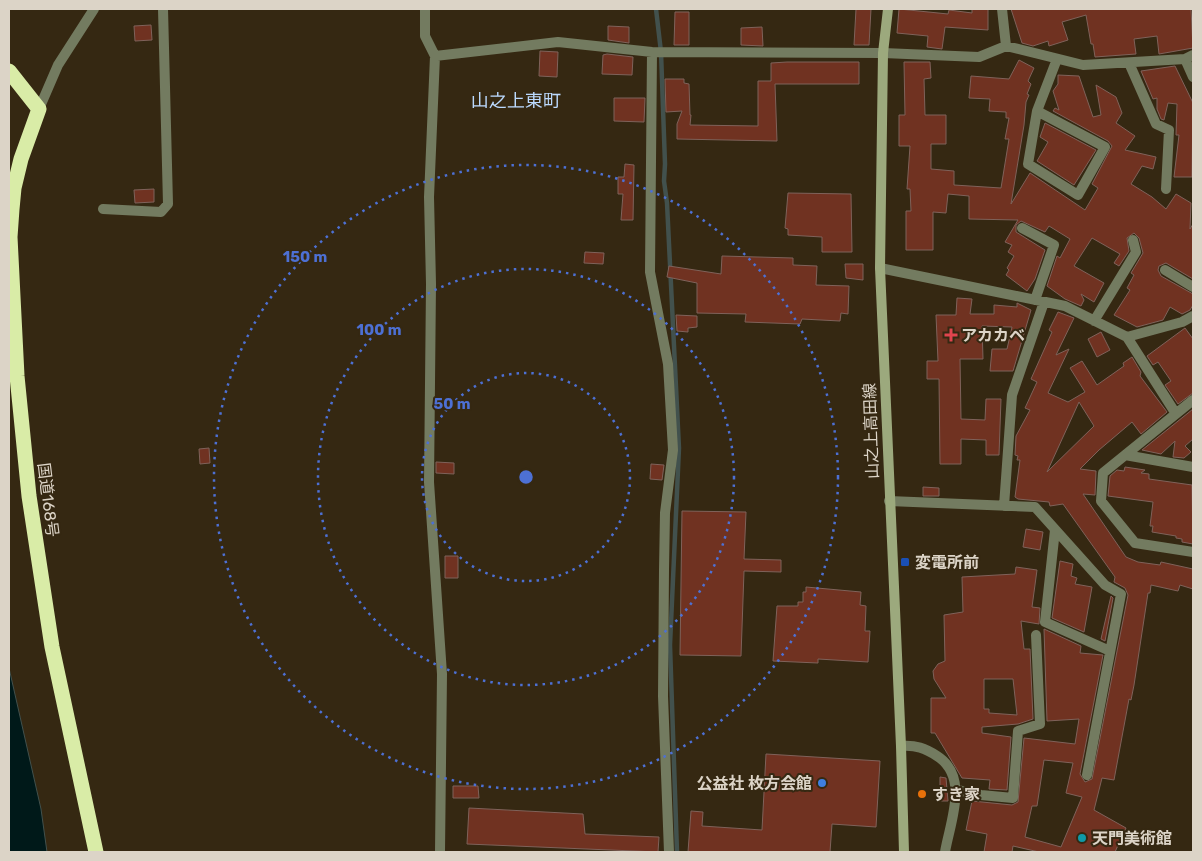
<svg xmlns="http://www.w3.org/2000/svg" width="1202" height="861" viewBox="0 0 1202 861" font-family="Rubik,'Noto Sans JP',sans-serif">
<style>
.water{fill:#001919;stroke:#42514d}
.lines{fill:none;stroke-linecap:round;stroke-linejoin:round}
.stream{stroke:#42514d;stroke-width:4.5}
.building{fill:#703221;stroke:#7f625a;fill-rule:evenodd}
.street{stroke:#737b60;stroke-width:10}
.secondary{stroke:#9ca97d;stroke-width:10}
.highway{stroke:#d9eca7;stroke-width:15}
.ring{fill:none;stroke:#4d70d4;stroke-width:2.5;stroke-dasharray:2.5 5}
.health-dot{fill:#e0444e;stroke:#352812;stroke-width:2}
.transit-dot{fill:#1a4fb4;stroke:#352812;stroke-width:2}
.shop-dot{fill:#3f7fe0;stroke:#352812;stroke-width:2}
.food-dot{fill:#e8710a;stroke:#352812;stroke-width:2}
.culture-dot{fill:#0f9aa8;stroke:#352812;stroke-width:2}
.labels{text-anchor:middle;dominant-baseline:central;stroke-width:4;stroke-linejoin:round;paint-order:stroke}
.poi-label{font-size:16px;font-weight:bold;fill:#dcd4c7;stroke:#352812;text-anchor:start}
.street-label{font-size:16px;fill:#dcd4c7;stroke:#352812}
.neighbourhood-label{font-size:18px;fill:#bbd9fd;stroke:#352812}
.centre{fill:#4d70d4;stroke:#352812;stroke-width:2.5}
.ring-label{font-size:15px;text-anchor:middle;font-weight:bold;fill:#4d70d4;stroke:#352812;stroke-width:4;stroke-linejoin:round;paint-order:stroke}
</style>
<rect width="100%" height="100%" fill="#352812"/>
<path class="water" d="M9 668 41 809 47 852H9Z"/>
<g class="lines">
<path class="stream" d="M656 9 661 52 665 164 664 181 667 203 679 448 670 645 677 852"/>
</g>
<path class="building" d="M856 9H871L869 45H854Z
M899 9 948 14 949 10 972 13V9H988V30L945 27 942 49 927 47 928 36 897 33Z
M1011 9H1191L1193 48 1159 54 1157 36 1134 39 1136 54 1095 57 1093 44H1091L1086 15 1062 22 1068 40 1049 46 1048 41 1033 46 1022 43Z
M675 12H689V45H674Z
M151 25 152 40 135 41 134 26Z
M608 26 629 27V43L608 40Z
M762 27 763 46 741 45V28Z
M540 51 558 52 557 77 539 76Z
M607 54 633 57 632 75 602 74 603 55Z
M1019 60 1034 68 1028 81 1031 84 1027 94 1029 95 1026 102 1024 125 1011 204 1030 173 1085 210 1098 188 1092 184 1112 146 1108 141 1053 111 1055 108 1059 110 1053 91 1058 84V75L1079 76 1093 117 1101 115 1096 85 1116 97 1122 113 1116 123 1135 136 1125 150 1156 157 1153 169 1142 166 1131 184 1152 197 1166 209 1176 194 1191 203 1190 229 1193 224V279L1166 263 1159 266 1158 270 1161 276 1193 294V305L1190 310 1182 314 1170 307 1163 320 1137 327 1114 315 1130 290 1127 288 1134 275 1131 273 1143 253 1139 238 1134 233 1127 238 1129 251 1119 266 1114 263 1120 254 1092 238 1074 266 1104 283 1094 302 1081 294 1084 300 1081 306 1065 299 1047 286 1057 256 1060 258 1070 239 1049 226 1045 232 1021 221 1016 225V232L1045 250 1035 279 1027 291 1006 275 1009 270 1007 268 1014 256 1008 252 1012 245 1005 242 1018 220 969 219V196L948 194 946 213 933 212V250H906V211H911L910 189H907L910 146H899V115H905L904 62H930L931 78 924 79 925 115H946V144H931V169L954 171V185L1001 188 1009 139H1005L1009 118H1006V112L989 111 990 99 969 98 971 76 1009 79Z
M787 62H859V84H775L777 141 677 139V124L682 111 666 112 665 79H684V83L689 84 690 115H691L690 125 758 126V81H771V63Z
M1175 66 1193 103 1192 177H1174L1179 135H1176L1177 104 1168 103 1164 120 1161 119 1157 109V98L1153 99 1141 71Z
M614 98H645L644 122 614 121Z
M1045 123 1096 150 1074 185 1037 161 1048 142 1040 137Z
M625 164 634 165 633 220H621L623 194H618V177H624Z
M154 189V202L135 203 134 190Z
M788 193 851 194 852 252H822V237L788 235V229L785 228Z
M585 252 604 253 603 264 584 263Z
M722 256 793 258V265L817 266 816 285 849 286 848 314 841 313 840 321 802 319 800 324 745 322 746 314 697 313V283L667 277 669 266 721 274Z
M845 264H863V280L846 278Z
M957 298 972 299 970 314H994V305L1017 307V303L1031 310 1013 371H990L992 349H1007L1012 327 982 326 983 359H960L961 419 985 420 986 399H1001L999 455H986V440L961 439V464H940L939 379H927V361H938L936 315H956Z
M1058 312 1074 318 1056 355 1069 349 1048 393 1068 402 1085 392 1070 368 1082 361 1097 385 1124 366 1123 363 1132 357 1141 372 1140 376 1167 412 1141 434 1132 422 1099 450 1080 469 1096 471 1095 495 1083 494 1126 557 1138 562 1160 565 1161 562 1193 569V589L1180 585 1178 591 1151 585 1150 593H1148L1134 685 1131 700 1129 699 1114 780 1102 778 1094 810 1126 828 1115 852H1039L1013 846 1012 852H984L987 834 966 830 972 801 1012 805 1018 802 1024 738 1075 744 1079 719 1047 721 1044 629 1081 646 1080 653 1103 655 1080 774 1085 782 1092 779 1128 595 1125 588 1114 582 1115 577 1063 504 1050 506 1049 502 1018 499 1015 497 1020 460H1017L1018 456 1015 455 1016 436 1030 410 1025 408 1037 382 1031 379 1052 332 1049 330ZM1079 402 1094 426 1047 472ZM1044 760 1073 763 1066 793 1082 797 1061 847 1025 837 1032 806H1037Z
M676 315 697 316V327L688 328V332L677 331Z
M1185 328 1193 339V393L1178 404 1165 385 1171 381 1158 362 1153 365 1147 356Z
M1101 332 1110 350 1097 357 1088 339Z
M1193 409V439L1185 446 1191 452 1184 458 1173 457 1175 441 1161 454 1142 450Z
M209 448 210 463 200 464 199 449Z
M436 462 454 463V474L436 473Z
M651 464 664 465 662 480 650 479Z
M1125 467 1145 470 1141 473 1149 474V479L1192 485 1193 544 1182 542V539L1176 538V536L1152 532 1153 526H1150L1153 502 1108 496 1110 476 1117 470 1124 471Z
M923 487 939 488V496H923Z
M682 511 746 512 744 559 781 560V572L744 571 741 656 680 655Z
M1026 529 1043 532 1040 550 1023 547Z
M445 556H458V578H445Z
M1060 561 1073 564 1071 576 1077 578 1075 584 1092 587 1084 632 1052 618Z
M1016 567 1037 570 1032 607 1040 608 1039 624 1021 621 1024 649H1030L1033 719 1018 724 982 727V733L1011 737 1007 790 989 789 990 780 962 778 935 733H931V698H946L934 679 933 671 938 664 945 661 944 615 963 612 962 577 1015 574ZM984 679H1013L1017 715 989 713V709H984Z
M806 587 861 592 860 605 866 606 865 631H870L868 662 818 659V663L773 661 777 606H798V602H803V592H806Z
M1111 596 1113 598 1105 641 1101 639Z
M766 754 880 761 876 827 832 824 830 852H688L691 811 703 812 702 826 762 830Z
M940 777 946 778 948 801H940Z
M453 786H478L479 798H453Z
M469 808 583 814 585 834 659 837 658 852 467 844Z"/>
<g class="lines">
<path class="street" d="M425 9V36L435 56 429 197 431 284 429 482 442 674 440 852
M1002 9 1006 46
M652 52 650 272 668 364 673 450 665 513 664 570 663 696 669 852
M435 56 558 42 652 52 883 53 979 57 1006 46 1083 65 1185 59 1193 55
M1185 59 1193 77
M1129 63 1156 124 1169 130 1166 189
M39 109 58 65 94 9
M1037 111 1105 147 1078 195 1028 164 1037 111 1057 59
M103 209 161 212 168 204 163 9
M1022 228 1054 245 1035 300
M880 268 1065 306 1127 337 1182 322 1193 316
M1165 270 1193 287
M1094 321 1136 252 1133 240
M1127 337 1176 414
M1193 400 1103 473 1101 501 1135 543 1193 552
M1125 455 1193 467
M889 501 1035 507 1105 585 1121 594 1087 775
M1004 506 1012 395 1044 302
M1055 530 1045 622 1110 651
M901 746C916 745 925 748 937 756 970 777 950 822 945 852
M957 790 981 795 1013 798 1018 731 1040 724 1036 635"/>
<path class="secondary" d="M888 9 883 53 880 268 901 746 904 852"/>
<path class="highway" d="M9 71 39 109 21 159 14 188 12 209 10 237 17 376 29 496 52 647 96 852"/>
</g>
<g class="ring">
<circle cx="526" cy="477" r="104"/>
<circle cx="526" cy="477" r="208"/>
<circle cx="526" cy="477" r="312"/>
</g>
<path class="health-dot" d="M948.5 327.5h5v5h5v5h-5v5h-5v-5h-5v-5h5z"/>
<rect class="transit-dot" x="900" y="557" width="10" height="10" rx="2.5"/>
<circle class="shop-dot" cx="822" cy="783" r="5"/>
<circle class="food-dot" cx="922" cy="794" r="5"/>
<circle class="culture-dot" cx="1082" cy="838" r="5"/>
<g class="labels">
<g class="poi-label">
<text x="961" y="335">アカカベ</text>
<text x="915" y="562">変電所前</text>
<text x="812" y="783" text-anchor="end">公益社 枚方会館</text>
<text x="932" y="794">すき家</text>
<text x="1092" y="838">天門美術館</text>
</g>
<g class="street-label">
<text transform="translate(871 431) rotate(-92)">山之上高田線</text>
<text transform="translate(48 500) rotate(83)">国道168号</text>
</g>
<g class="neighbourhood-label">
<text x="516" y="101">山之上東町</text>
</g>
</g>
<circle cx="526" cy="477" r="8" class="centre"/>
<g class="ring-label">
<text x="305" y="262">150 m</text>
<text x="379" y="335">100 m</text>
<text x="452" y="409">50 m</text>
</g>
<rect width="1202" height="861" fill="none" stroke="#dcd4c7" stroke-width="20"/>
</svg>
